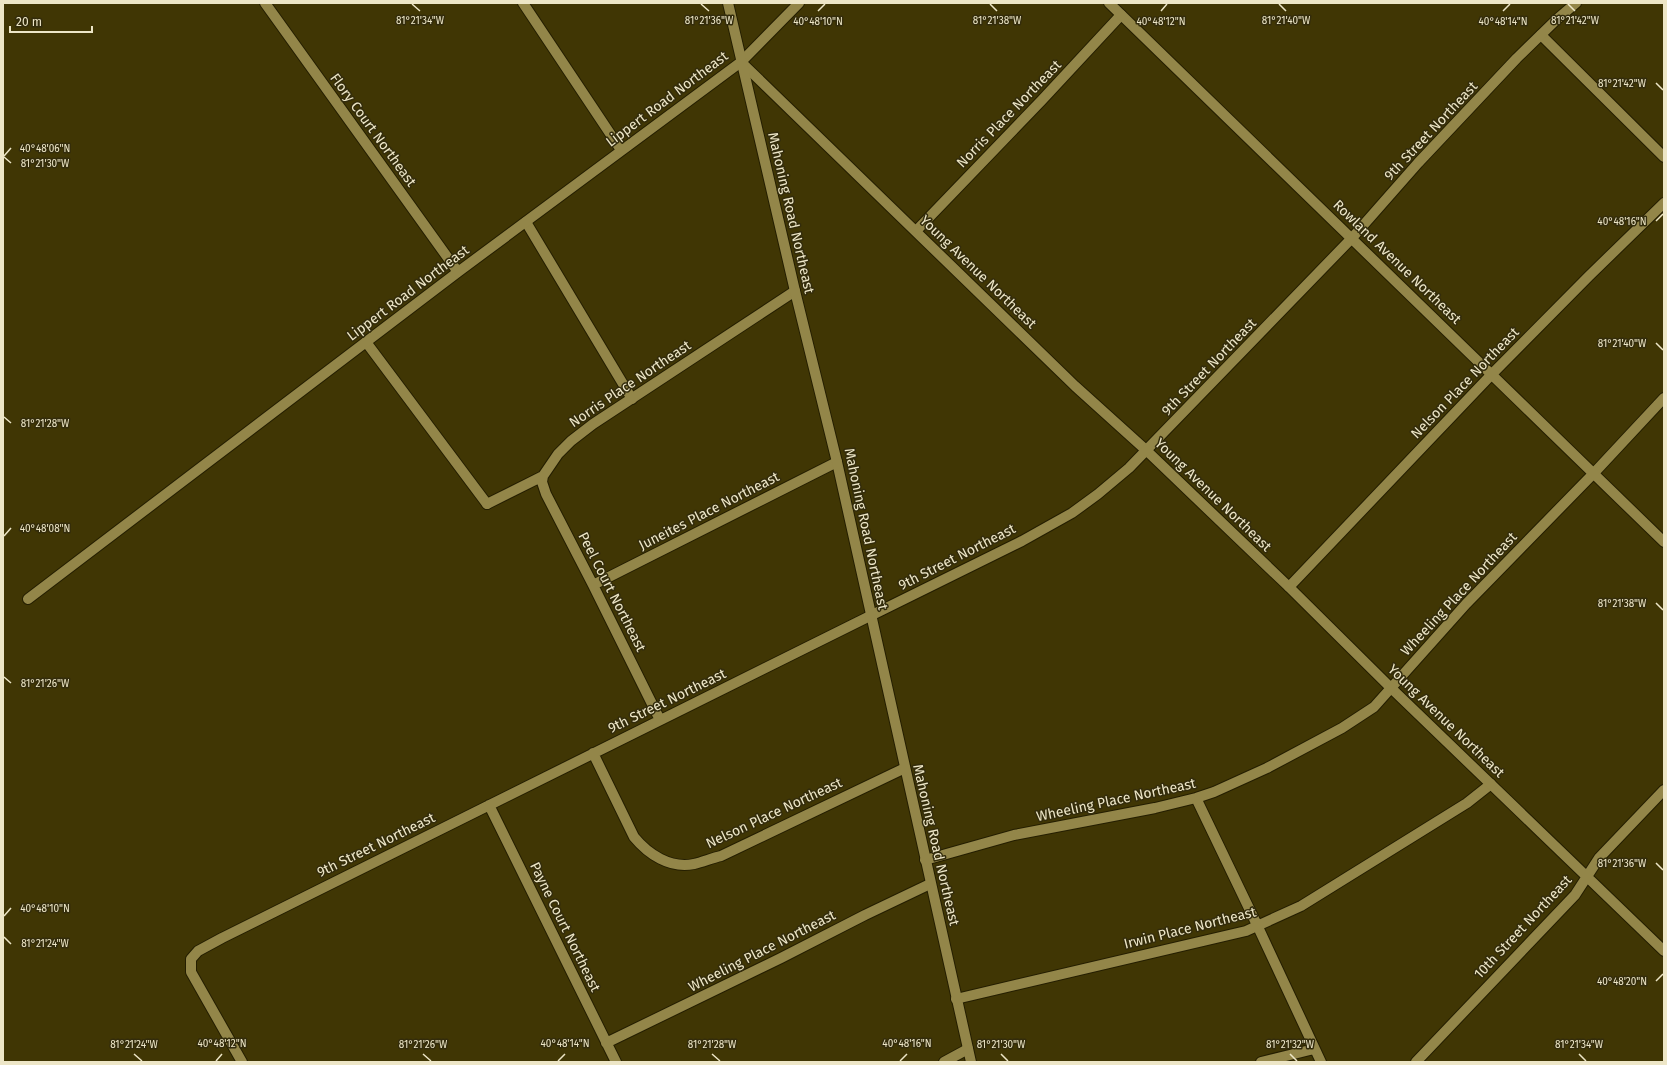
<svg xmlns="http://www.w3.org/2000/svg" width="1667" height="1065" viewBox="0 0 1667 1065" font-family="'Fira Sans',sans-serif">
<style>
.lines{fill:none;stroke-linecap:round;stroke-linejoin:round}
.lane-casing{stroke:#241e00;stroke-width:12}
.street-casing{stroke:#241e00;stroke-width:12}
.secondary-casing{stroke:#241e00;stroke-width:12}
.lane{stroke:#938649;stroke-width:10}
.street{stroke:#938649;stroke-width:10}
.secondary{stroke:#938649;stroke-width:10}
.ticks{fill:none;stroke:#ede6c7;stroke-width:1.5}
.labels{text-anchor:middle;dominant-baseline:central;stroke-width:3;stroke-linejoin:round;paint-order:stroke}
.street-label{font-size:14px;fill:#ede6c7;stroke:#332c0c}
.ticks-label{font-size:10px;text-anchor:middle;fill:#ede6c7;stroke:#332c0c;stroke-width:3;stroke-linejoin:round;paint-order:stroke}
</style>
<rect width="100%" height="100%" fill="#403604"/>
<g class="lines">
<g class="lane-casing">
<path id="lane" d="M526 222 632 399
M916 231 1042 100 1121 15
M366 342 487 504
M1289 587 1492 374 1589 276 1664 203
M1196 798 1258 927 1321 1062
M925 860 1014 835 1155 808 1196 798 1214 792 1267 768 1342 728 1374 707 1466 604 1594 473 1664 398
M956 999 1246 931 1301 906 1467 803 1491 784
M1261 1062 1314 1049"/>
</g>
<g class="street-casing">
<path id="street" d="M265 3 458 272
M523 3 621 150
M1109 3 1664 542
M1541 35 1664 157
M741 62 1075 386 1147 451 1289 587 1390 687 1664 951
M543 476 542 482 546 494 593 585 660 720
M487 504 543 476 558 454 571 441 593 424 795 291
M593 585 837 462
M28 599 458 272 741 62 799 3
M593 753 634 837C648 854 670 869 694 864 703 862 712 858 721 856L905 768
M489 805 616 1062
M606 1043 781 958 865 915 930 884
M242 1062 191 972V959L198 951 222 938 870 616
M944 1062 968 1049
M1416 1062 1575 895 1599 858 1664 790"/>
</g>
<g class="secondary-casing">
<path id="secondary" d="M728 3 795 291 837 462 971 1062
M870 616 1022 541 1072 513 1098 494 1129 468 1352 238 1418 163 1517 58 1556 20 1576 3"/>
</g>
<use href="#lane" class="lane"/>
<use href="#street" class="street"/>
<use href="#secondary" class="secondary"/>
</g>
<path class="ticks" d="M412 4 420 11M701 4 709 11M990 4 997 11M1279 4 1286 11M1568 4 1575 11M818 11 825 4M1161 11 1167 4M1503 11 1510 4M1656 83 1663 90M4 156 11 148M4 157 11 163M1656 221 1663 214M1656 343 1663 350M4 417 11 423M4 536 11 528M1656 603 1663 610M4 677 11 683M1656 863 1663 870M4 916 11 908M4 937 11 944M1656 981 1663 974M134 1054 142 1061M423 1054 431 1061M712 1054 720 1061M1001 1054 1008 1061M1290 1054 1297 1061M1579 1054 1586 1061M216 1061 222 1054M558 1061 565 1054M900 1061 907 1054"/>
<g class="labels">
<g class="street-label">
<text transform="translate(667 99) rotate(-37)">Lippert Road Northeast</text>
<text transform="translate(1009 114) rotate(-46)">Norris Place Northeast</text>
<text transform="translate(373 130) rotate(54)">Flory Court Northeast</text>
<text transform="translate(1431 131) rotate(-47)">9th Street Northeast</text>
<text transform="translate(791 213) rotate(77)">Mahoning Road Northeast</text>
<text transform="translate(1397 262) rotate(44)">Rowland Avenue Northeast</text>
<text transform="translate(978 272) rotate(44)">Young Avenue Northeast</text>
<text transform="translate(408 293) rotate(-37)">Lippert Road Northeast</text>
<text transform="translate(1209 367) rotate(-46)">9th Street Northeast</text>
<text transform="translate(1465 383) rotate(-46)">Nelson Place Northeast</text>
<text transform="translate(630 384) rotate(-34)">Norris Place Northeast</text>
<text transform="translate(1213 495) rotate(44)">Young Avenue Northeast</text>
<text transform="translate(709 511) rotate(-27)">Juneites Place Northeast</text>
<text transform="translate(866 529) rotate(78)">Mahoning Road Northeast</text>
<text transform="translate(957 557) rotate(-27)">9th Street Northeast</text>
<text transform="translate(612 592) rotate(63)">Peel Court Northeast</text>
<text transform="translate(1459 594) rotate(-47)">Wheeling Place Northeast</text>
<text transform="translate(667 701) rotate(-26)">9th Street Northeast</text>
<text transform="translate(1446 721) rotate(44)">Young Avenue Northeast</text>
<text transform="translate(1116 800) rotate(-12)">Wheeling Place Northeast</text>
<text transform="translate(774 813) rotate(-25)">Nelson Place Northeast</text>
<text transform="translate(376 845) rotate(-26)">9th Street Northeast</text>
<text transform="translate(936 845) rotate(77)">Mahoning Road Northeast</text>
<text transform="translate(565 927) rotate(64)">Payne Court Northeast</text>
<text transform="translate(1523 927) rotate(-47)">10th Street Northeast</text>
<text transform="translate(1190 928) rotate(-14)">Irwin Place Northeast</text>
<text transform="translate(762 951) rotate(-27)">Wheeling Place Northeast</text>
</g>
</g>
<g class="ticks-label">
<text x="709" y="24">81°21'36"W</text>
<text x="1575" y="24">81°21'42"W</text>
<text x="420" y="24">81°21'34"W</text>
<text x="997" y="24">81°21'38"W</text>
<text x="1286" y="24">81°21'40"W</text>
<text x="818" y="25">40°48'10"N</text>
<text x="1161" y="25">40°48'12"N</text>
<text x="1503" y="25">40°48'14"N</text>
<text x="1622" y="87">81°21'42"W</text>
<text x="45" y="152">40°48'06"N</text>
<text x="45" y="167">81°21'30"W</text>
<text x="1622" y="225">40°48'16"N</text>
<text x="1622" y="347">81°21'40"W</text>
<text x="45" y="427">81°21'28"W</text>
<text x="45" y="532">40°48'08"N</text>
<text x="1622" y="607">81°21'38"W</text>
<text x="45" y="687">81°21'26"W</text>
<text x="1622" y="867">81°21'36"W</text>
<text x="45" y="912">40°48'10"N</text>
<text x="45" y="947">81°21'24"W</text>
<text x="1622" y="985">40°48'20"N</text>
<text x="222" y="1047">40°48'12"N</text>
<text x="565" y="1047">40°48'14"N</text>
<text x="907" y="1047">40°48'16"N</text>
<text x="134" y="1048">81°21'24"W</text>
<text x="423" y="1048">81°21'26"W</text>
<text x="712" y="1048">81°21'28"W</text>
<text x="1001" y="1048">81°21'30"W</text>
<text x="1290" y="1048">81°21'32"W</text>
<text x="1579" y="1048">81°21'34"W</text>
</g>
<rect width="1667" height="1065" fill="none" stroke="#ede6c7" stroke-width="8"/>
<path d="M10 26v6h82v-6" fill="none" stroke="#ede6c7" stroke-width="2"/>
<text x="16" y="26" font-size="12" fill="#ede6c7" stroke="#332c0c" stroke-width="3" paint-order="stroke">20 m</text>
</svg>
